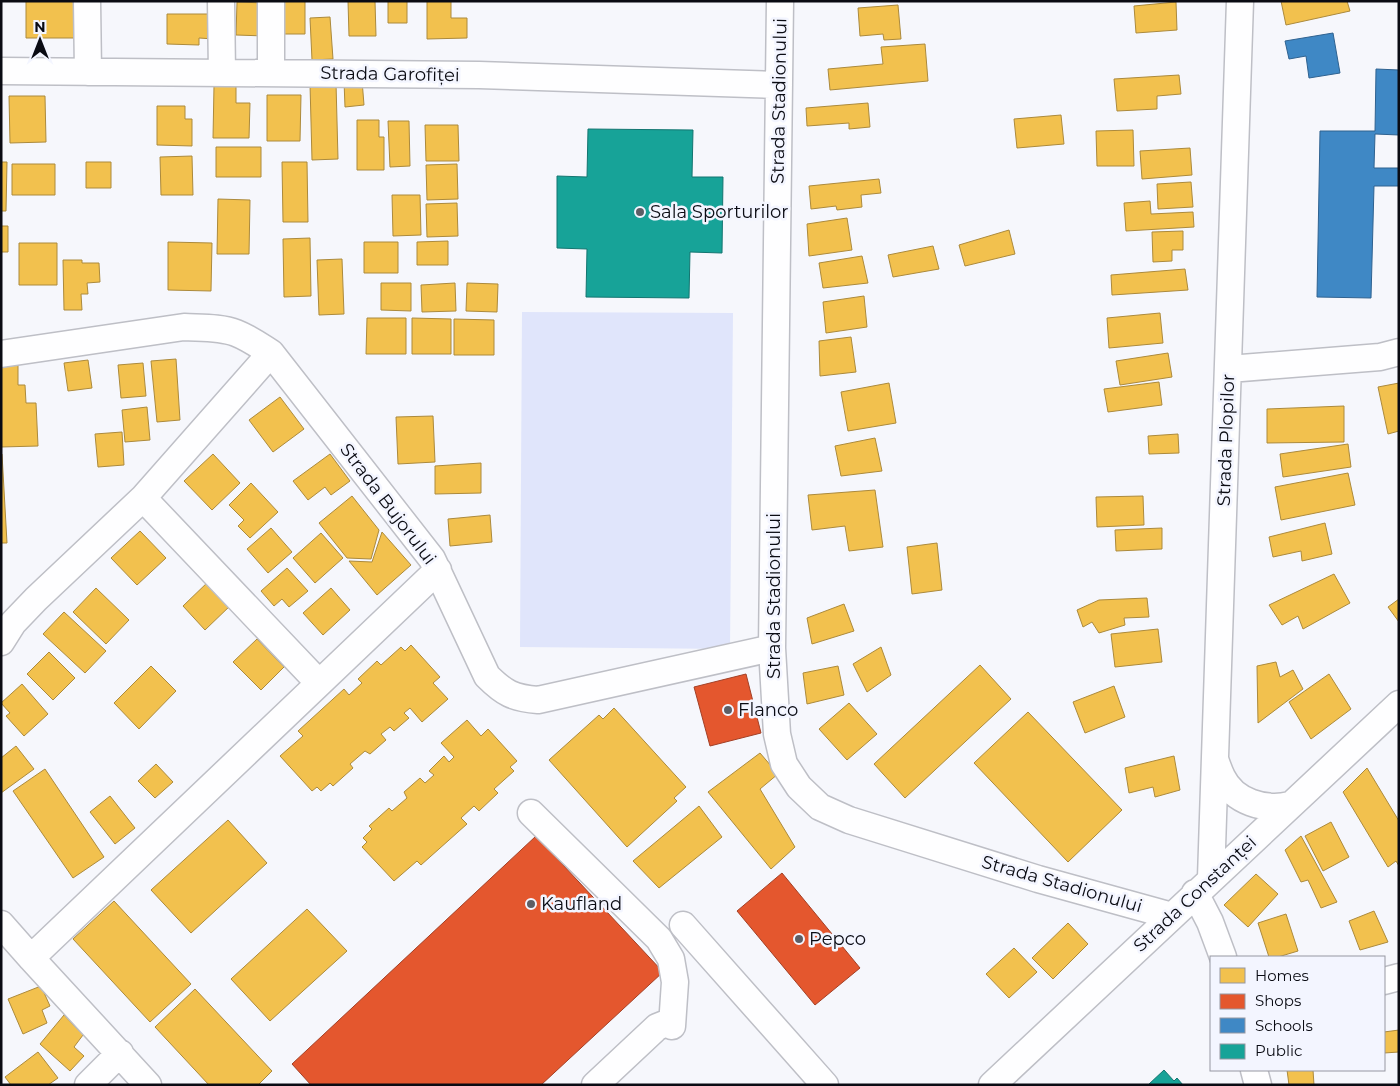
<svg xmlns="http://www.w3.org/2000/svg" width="1400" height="1086" viewBox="0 0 1400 1086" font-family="Montserrat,sans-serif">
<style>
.green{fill:#e0e5fb}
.homes{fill:#f2c14e;stroke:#ac8a3c}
.shops{fill:#e4572e;stroke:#a34026}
.schools{fill:#3f88c5;stroke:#2f6290}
.public{fill:#17a398;stroke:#137570}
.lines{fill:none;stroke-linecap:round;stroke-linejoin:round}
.minor-casing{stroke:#bebfc6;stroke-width:29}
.minor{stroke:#fefeff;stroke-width:26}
.poi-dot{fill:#5d5e65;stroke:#f3f5ff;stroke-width:2}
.labels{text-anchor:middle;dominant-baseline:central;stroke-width:5;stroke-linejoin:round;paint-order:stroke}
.street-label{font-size:18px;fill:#0a0b13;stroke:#f3f5ff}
.poi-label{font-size:18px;fill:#0a0b13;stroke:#f3f5ff;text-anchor:start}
</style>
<rect width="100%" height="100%" fill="#f6f7fc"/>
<path class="green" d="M522 312 733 313 730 649 520 647Z"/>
<path class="homes" d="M26 1H79V38H26Z
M282 1H305V34H282Z
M348 1H375L376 36H349Z
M388 1H407V23H388Z
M427 1H451V18H467V38L427 39Z
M1281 1H1347L1350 11 1286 25Z
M237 2 265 3V36L236 35Z
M1176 2 1177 30 1136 33 1134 6Z
M898 5 901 39 884 40 883 34 860 36 858 8Z
M167 14H211L214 39 199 38V45L167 44Z
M330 17 333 59 312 60 310 18Z
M925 44 928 81 830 90 828 69 883 64 881 47Z
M1179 75 1181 94 1157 96V109L1117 111 1114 79Z
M362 80 364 105 345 107 344 81Z
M336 83 338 159 312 160 310 84Z
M214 86H236V103H250L249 138H213Z
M267 95H301L300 141H267Z
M9 96H45L46 142 10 143Z
M868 103 870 127 849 129V123L807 126 806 108Z
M157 106H185V119H192V146L157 145Z
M1061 115 1064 144 1017 148 1014 119Z
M357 120H379V137H384V170H357Z
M388 121H409L410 166 390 167Z
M425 125H458L459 161H426Z
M1133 130 1134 166H1097L1096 131Z
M216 147H261V177H216Z
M1190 148 1192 175 1142 179 1140 151Z
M192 156 193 195H161L160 157Z
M1 162H7L6 211H1Z
M86 162H111V188H86Z
M282 162H307L308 222H283Z
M12 164H55V195H12Z
M457 164 458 199 427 200 426 165Z
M879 179 881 193 861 195 862 207 837 210 836 206 811 209 809 186Z
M1191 182 1193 207 1158 209 1157 184Z
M392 195H420L421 235 393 236Z
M218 199 250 200 249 254H217Z
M1150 201 1151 214 1193 212 1194 227 1126 231 1124 203Z
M457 203 458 236 427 237 426 204Z
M847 218 852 250 809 256 807 224Z
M1 226H8V252H1Z
M1009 230 1015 254 965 266 959 245Z
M1183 231V250H1172V261L1153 262 1152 232Z
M310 238 311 296 284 297 283 239Z
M448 241V265H417V242Z
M168 242 212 243 211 291 168 290Z
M364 242H398V273H364Z
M19 243H57V285H19Z
M933 246 939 269 893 277 888 255Z
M862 256 868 283 823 288 819 263Z
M342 259 344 314 319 315 317 260Z
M63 260H82V263H99L100 282 87 283 88 294H81L82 310H64Z
M1185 269 1188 290 1112 295 1111 275Z
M381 283H411V311L381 310Z
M455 283 456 311 422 312 421 285Z
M467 283 498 284 497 312 466 311Z
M864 296 867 327 826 333 823 302Z
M1160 313 1163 343 1109 348 1107 318Z
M367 318H406V354H366Z
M412 318 451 319V354H412Z
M454 319 494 320V355H454Z
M851 337 856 372 820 376 819 341Z
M1168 353 1172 377 1120 385 1116 361Z
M176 359 180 420 157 422 151 361Z
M1 360H18V385H25L26 403H36L38 446 1 447Z
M88 360 92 388 68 391 64 363Z
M143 363 146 396 121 398 118 365Z
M1159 382 1162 405 1108 412 1104 389Z
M889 383 896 423 848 431 841 392Z
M1399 383V431L1388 434 1378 387Z
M280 397 304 429 273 452 249 420Z
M1344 406V442L1267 443V409Z
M147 407 150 440 125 442 122 410Z
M433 416 435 462 398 464 396 417Z
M122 432 124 465 98 467 95 434Z
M1178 434 1179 453 1149 454 1148 436Z
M875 438 882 471 841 476 835 446Z
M1348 444 1351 467 1283 477 1280 454Z
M2 454 7 543H1V454Z
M213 454 240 483 212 510 184 481Z
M330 454 350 481 331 495 325 487 308 500 293 481Z
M481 463V493L435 494V466Z
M1348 473 1355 505 1281 520 1275 487Z
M251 483 278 512 250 538 238 526 244 520 229 505Z
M875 490 883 547 849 551 845 526 812 530 808 495Z
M352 496 379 530 371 559 347 558 319 523Z
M1143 496 1144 525 1097 527 1096 497Z
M490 515 492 542 450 546 448 519Z
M1325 523 1332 554 1302 561 1301 551 1273 557 1269 537Z
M271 528 292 552 268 573 247 549Z
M1162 528V549L1116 551 1115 530Z
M140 531 166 558 137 585 111 558Z
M382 532 411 565 377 595 349 561 372 562Z
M321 533 343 558 315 583 293 558Z
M937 543 942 590 912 594 907 547Z
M287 568 308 591 289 607 282 599 274 606 261 591Z
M1334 574 1350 603 1303 629 1298 616 1282 625 1269 605Z
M210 580 232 604 205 630 183 606Z
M96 588 129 620 106 644 73 612Z
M331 588 350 610 323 635 303 613Z
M1147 598 1149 617 1124 618 1125 625 1099 633 1092 622 1083 627 1077 610 1099 600Z
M1399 599V622L1388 607Z
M844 604 854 631 812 644 807 618Z
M64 612 106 651 85 673 43 634Z
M1158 629 1162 662 1115 667 1111 634Z
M257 639 284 667 261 690 233 662Z
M411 645 440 677 433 683 448 699 422 722 410 708 404 713 409 718 394 731 390 727 381 734 386 740 370 754 365 751 350 764 353 768 333 786 330 783 321 791 317 787 312 791 280 756 303 736 298 731 344 689 349 695 362 683 358 679 377 661 381 665 401 647 405 651Z
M881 647 891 675 867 692 853 664Z
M49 652 75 678 53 700 27 674Z
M1276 662 1280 677 1293 670 1303 689 1258 723 1257 666Z
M980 665 1011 699 905 798 874 764Z
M151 666 176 691 139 729 114 703Z
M838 666 844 695 807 704 803 673Z
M1329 674 1351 709 1311 739 1289 702Z
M22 684 48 714 24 736 6 716 10 713 1 703Z
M1114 686 1125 717 1085 733 1073 702Z
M849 703 877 734 847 760 819 729Z
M614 708 686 787 674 798 677 801 627 847 549 760 599 715 603 719Z
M1028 712 1122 810 1068 862 974 763Z
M467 720 481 736 488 729 517 761 510 767 514 771 494 789 498 793 479 811 474 806 461 818 467 824 421 865 417 861 394 881 362 847 367 842 363 838 372 829 369 826 389 808 392 811 407 798 404 792 420 778 425 783 434 775 429 771 444 756 449 762 454 757 441 743Z
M16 746 34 769 1 793V758Z
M760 753 778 774 760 789 795 847 771 869 708 792Z
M1174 756 1180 790 1155 797 1153 787 1129 793 1125 768Z
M156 764 173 782 155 798 138 781Z
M1367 768 1399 821V866L1396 861 1388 867 1343 792Z
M45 769 104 857 73 878 13 791Z
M110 796 135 828 115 844 90 812Z
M699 806 722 837 659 888 633 861Z
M228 820 267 863 191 933 151 890Z
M1331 822 1349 857 1323 871 1305 836Z
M1301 836 1337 902 1321 908 1308 880 1301 882 1285 850Z
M1256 874 1278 894 1248 927 1224 905Z
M114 901 191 984 150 1022 73 939Z
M307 909 347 951 270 1021 231 979Z
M1374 911 1388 942 1360 950 1349 921Z
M1286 914 1298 951 1278 957H1269L1258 923Z
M1068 923 1088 944 1053 979 1032 958Z
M1014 948 1037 972 1009 998 986 974Z
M41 986 50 1006 42 1010 47 1023 23 1034 8 999Z
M195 989 272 1071 258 1085H209L155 1027Z
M64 1015 83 1035 74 1047 84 1056 70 1071 40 1044Z
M1399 1030V1054V1052L1384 1053V1032Z
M38 1052 58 1078 48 1085H11L5 1077Z
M1287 1070H1313L1314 1085H1289Z"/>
<path class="shops" d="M746 674 761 733 710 746 694 687Z
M536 836 663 972 541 1085H311L292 1064Z
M782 873 860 968 815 1005 737 911Z"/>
<path class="schools" d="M1333 33 1340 73 1309 78 1306 56 1289 59 1285 41Z
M1376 69 1399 70V135L1375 134 1374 168H1399V186H1374L1371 298 1317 297 1320 131H1375Z"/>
<path class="public" d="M588 129 693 130 692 177H723L722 253 690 252 689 298 586 297 587 249 557 248V176L587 177Z
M1164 1070 1174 1081 1177 1078 1183 1085H1148Z"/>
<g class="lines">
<g class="minor-casing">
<path id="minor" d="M87 1 88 72
M221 1 222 73
M780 1 772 648 777 734 784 764 799 787 820 807 849 820 1038 879 1172 916
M1 71 479 75 779 85
M271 73V1
M1 354 184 327C201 328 221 327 236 333 249 338 260 346 271 353L432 559 487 676C504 693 513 698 538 700L772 648
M1229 369 1380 357 1399 352
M143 498 319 683
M1 642 13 623 36 599 143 498 271 353
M1215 759C1217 765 1219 771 1222 777 1234 802 1265 811 1290 805
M531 813 659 939 671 959 675 982 672 1026 667 1023 657 1027 595 1085
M1211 878 1240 1
M1195 893 1210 922 1223 957
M1 924 31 958 148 1085
M683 925 825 1085
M31 958 438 570
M1384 981 1399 977
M1254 1070 1258 1085
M88 1085 120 1053
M992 1085 1399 704"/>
</g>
<use href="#minor" class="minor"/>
</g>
<g class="poi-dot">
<circle cx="640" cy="212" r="5"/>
<circle cx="728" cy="710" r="5"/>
<circle cx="531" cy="904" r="5"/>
<circle cx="799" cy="939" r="5"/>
</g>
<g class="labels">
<g class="street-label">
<text transform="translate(390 74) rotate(1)">Strada Garofiței</text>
<text transform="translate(779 101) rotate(-89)">Strada Stadionului</text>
<text transform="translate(1226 440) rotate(-88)">Strada Plopilor</text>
<text transform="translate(388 504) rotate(53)">Strada Bujorului</text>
<text transform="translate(774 596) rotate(-90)">Strada Stadionului</text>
<text transform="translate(1062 884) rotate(16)">Strada Stadionului</text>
<text transform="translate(1195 894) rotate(-43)">Strada Constanței</text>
</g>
<g class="poi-label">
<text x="650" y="212">Sala Sporturilor</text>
<text x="738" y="710">Flanco</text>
<text x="541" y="904">Kaufland</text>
<text x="809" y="939">Pepco</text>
</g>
</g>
<rect width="1400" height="1086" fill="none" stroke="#0a0b13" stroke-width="5"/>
<rect x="1210" y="956" width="175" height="115" fill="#f3f5ff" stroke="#9697a1"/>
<rect x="1220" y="968" width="25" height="15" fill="#f2c14e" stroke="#9697a1"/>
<text x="1255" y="981" font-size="15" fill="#0a0b13">Homes</text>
<rect x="1220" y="994" width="25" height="15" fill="#e4572e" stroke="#9697a1"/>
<text x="1255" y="1006" font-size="15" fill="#0a0b13">Shops</text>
<rect x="1220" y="1018" width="25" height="15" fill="#3f88c5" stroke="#9697a1"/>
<text x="1255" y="1031" font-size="15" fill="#0a0b13">Schools</text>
<rect x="1220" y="1044" width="25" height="15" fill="#17a398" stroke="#9697a1"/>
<text x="1255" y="1056" font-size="15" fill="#0a0b13">Public</text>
<g transform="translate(40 40)" stroke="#f3f5ff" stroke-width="4" paint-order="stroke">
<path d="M0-4L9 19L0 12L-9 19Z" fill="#0a0b13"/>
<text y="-8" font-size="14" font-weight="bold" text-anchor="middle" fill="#0a0b13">N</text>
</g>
</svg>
